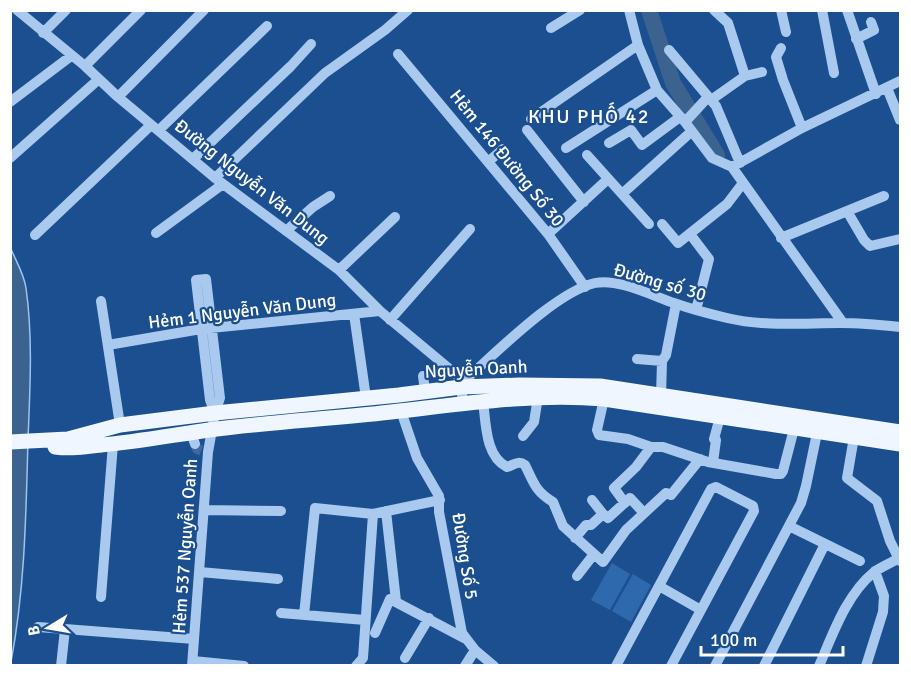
<svg xmlns="http://www.w3.org/2000/svg" width="911" height="676" viewBox="0 0 911 676" font-family="Signika,sans-serif">
<style>
.green{fill:#2e69ad}
.water{fill:#3c6290;stroke:#9cc4f0;stroke-width:1.5}
.lines{fill:none;stroke-linecap:round;stroke-linejoin:round}
.river{stroke:#3c6290;stroke-width:16}
.minor-tunnel{stroke:#3d69a0;stroke-width:10;stroke-dasharray:10 5;stroke-linecap:butt}
.minor{stroke:#a9c9ee;stroke-width:10}
.major{stroke:#f0f6ff;stroke-width:15}
.labels{text-anchor:middle;dominant-baseline:central;stroke-width:4.5;stroke-linejoin:round;paint-order:stroke}
.street-label{font-size:18px;fill:#fff;stroke:#1b4f8f}
.neighbourhood-label{font-size:20px;letter-spacing:1.5px;fill:#fff;stroke:#1b4f8f}
</style>
<rect width="100%" height="100%" fill="#1b4f8f"/>
<path class="green" d="M612 563 630 574 610 610 591 600Z
M633 574 651 585 631 622 612 611Z"/>
<path class="water" d="M11 249C16 261 24 274 26 288 33 337 30 389 28 439 26 514 25 588 11 662Z"/>
<g class="lines">
<path class="river" d="M649 10 673 83 717 155"/>
<path class="minor-tunnel" d="M195 444 197 449 205 452"/>
<path class="minor" d="M17 10 85 66 118 97 215 178 339 270 380 311 464 381
M629 10 638 45 657 90 685 122 712 158 732 167 843 323
M714 10 728 23 745 76
M781 10 786 32
M822 10 834 73
M847 10 876 94
M551 28 580 10
M43 33 66 10
M856 39 874 30 871 22
M781 48 776 57 783 80 802 128
M669 50 716 106 740 163
M398 54 548 234 585 287
M85 66 141 10
M887 88 900 120
M118 97 204 10
M711 100 745 76 762 72
M10 102 71 56
M531 119 638 45
M685 122 708 97
M159 130 267 26
M527 130 584 202
M609 143 631 130 642 145 680 117
M566 148 657 90
M587 155 649 224
M10 158 99 79
M193 159 291 66 311 44
M489 161 503 149
M732 167 802 128 900 81
M215 178 325 73 385 30 408 10
M622 194 692 131
M847 211 864 240 870 246 900 239
M662 224 678 243 727 204 743 183
M286 231 313 207 330 196
M156 233 223 184
M548 234 608 179
M690 234 709 259 696 310
M35 235 151 125
M781 238 884 196
M339 270 395 217
M101 301 120 425
M354 314 366 398
M390 320 470 229
M108 345 201 329 380 311
M637 359 662 361 661 396
M662 361 666 355 676 304
M423 376 425 391
M604 399 597 430 599 435 628 439 651 447H663L708 462 776 474H781L783 471 794 429
M483 401C486 423 485 456 507 467 514 465 518 460 525 465 534 483 535 491 553 502L563 526 603 562 626 530 666 493 671 495 700 459
M463 402 461 387 464 381C496 353 556 292 595 283 618 278 653 296 674 303 691 309 710 314 727 318 765 327 803 323 841 323 861 323 881 325 900 327
M401 411 417 458 439 496V512L462 633 475 650 494 666
M191 433 195 444
M523 436 534 422 538 397
M854 437 847 478 877 501 890 541 900 561
M713 462 716 440 714 439 720 417
M592 500 603 514
M625 503 614 488 636 467 651 447
M205 510 281 511
M386 511 396 601
M789 526 860 561
M575 538 586 525H591L603 514 608 518 630 498 643 512
M200 572 278 579
M577 576 594 554
M659 586 701 610
M101 597 113 444
M281 613 365 620
M304 615 315 508 373 514
M38 627 65 629
M375 633 390 599 466 639
M405 658 429 618
M193 661 244 666
M61 666 65 629 194 639
M192 666 208 452 215 413 220 398 206 279 196 280 210 400 215 413
M356 666 363 658 373 514 440 500
M465 666 475 650
M616 666 711 489 716 487 753 506 754 511 671 666
M715 666 801 503 806 486 817 433
M764 666 825 544
M819 666C833 634 846 595 874 572 881 567 891 563 899 558
M866 666 883 612 884 596 875 571"/>
<path class="major" d="M10 442 68 439 120 425 215 413 399 395 461 387 520 385 600 386 900 432
M55 447C71 449 85 447 101 445 137 442 173 435 209 430 270 422 330 419 391 412 462 404 532 393 604 399L900 444"/>
</g>
<g class="labels">
<g class="street-label">
<text transform="translate(507 158) rotate(51)">Hẻm 146 Đường Số 30</text>
<text transform="translate(252 182) rotate(38)">Đường Nguyễn Văn Dung</text>
<text transform="translate(660 282) rotate(16)">Đường số 30</text>
<text transform="translate(242 311) rotate(-7)">Hẻm 1 Nguyễn Văn Dung</text>
<text transform="translate(476 369) rotate(-3)">Nguyễn Oanh</text>
<text transform="translate(185 546) rotate(-86)">Hẻm 537 Nguyễn Oanh</text>
<text transform="translate(465 556) rotate(81)">Đường Số 5</text>
</g>
<g class="neighbourhood-label">
<text x="589" y="116">KHU PHỐ 42</text>
</g>
</g>
<rect width="911" height="676" fill="none" stroke="#ffffff" stroke-width="24"/>
<g transform="translate(48 628) rotate(259)" stroke="#1b4f8f" stroke-width="4.5" paint-order="stroke">
<path d="M0-4.5L10 22L0 15L-10 22Z" fill="#ffffff"/>
<text y="-9" font-size="16" font-weight="bold" text-anchor="middle" fill="#ffffff">B</text>
</g>
<path d="M701 646v9h142v-9" fill="none" stroke="#ffffff" stroke-width="3"/>
<text x="710" y="646" font-size="18" fill="#ffffff" stroke="#1b4f8f" stroke-width="4.5" paint-order="stroke">100 m</text>
</svg>
